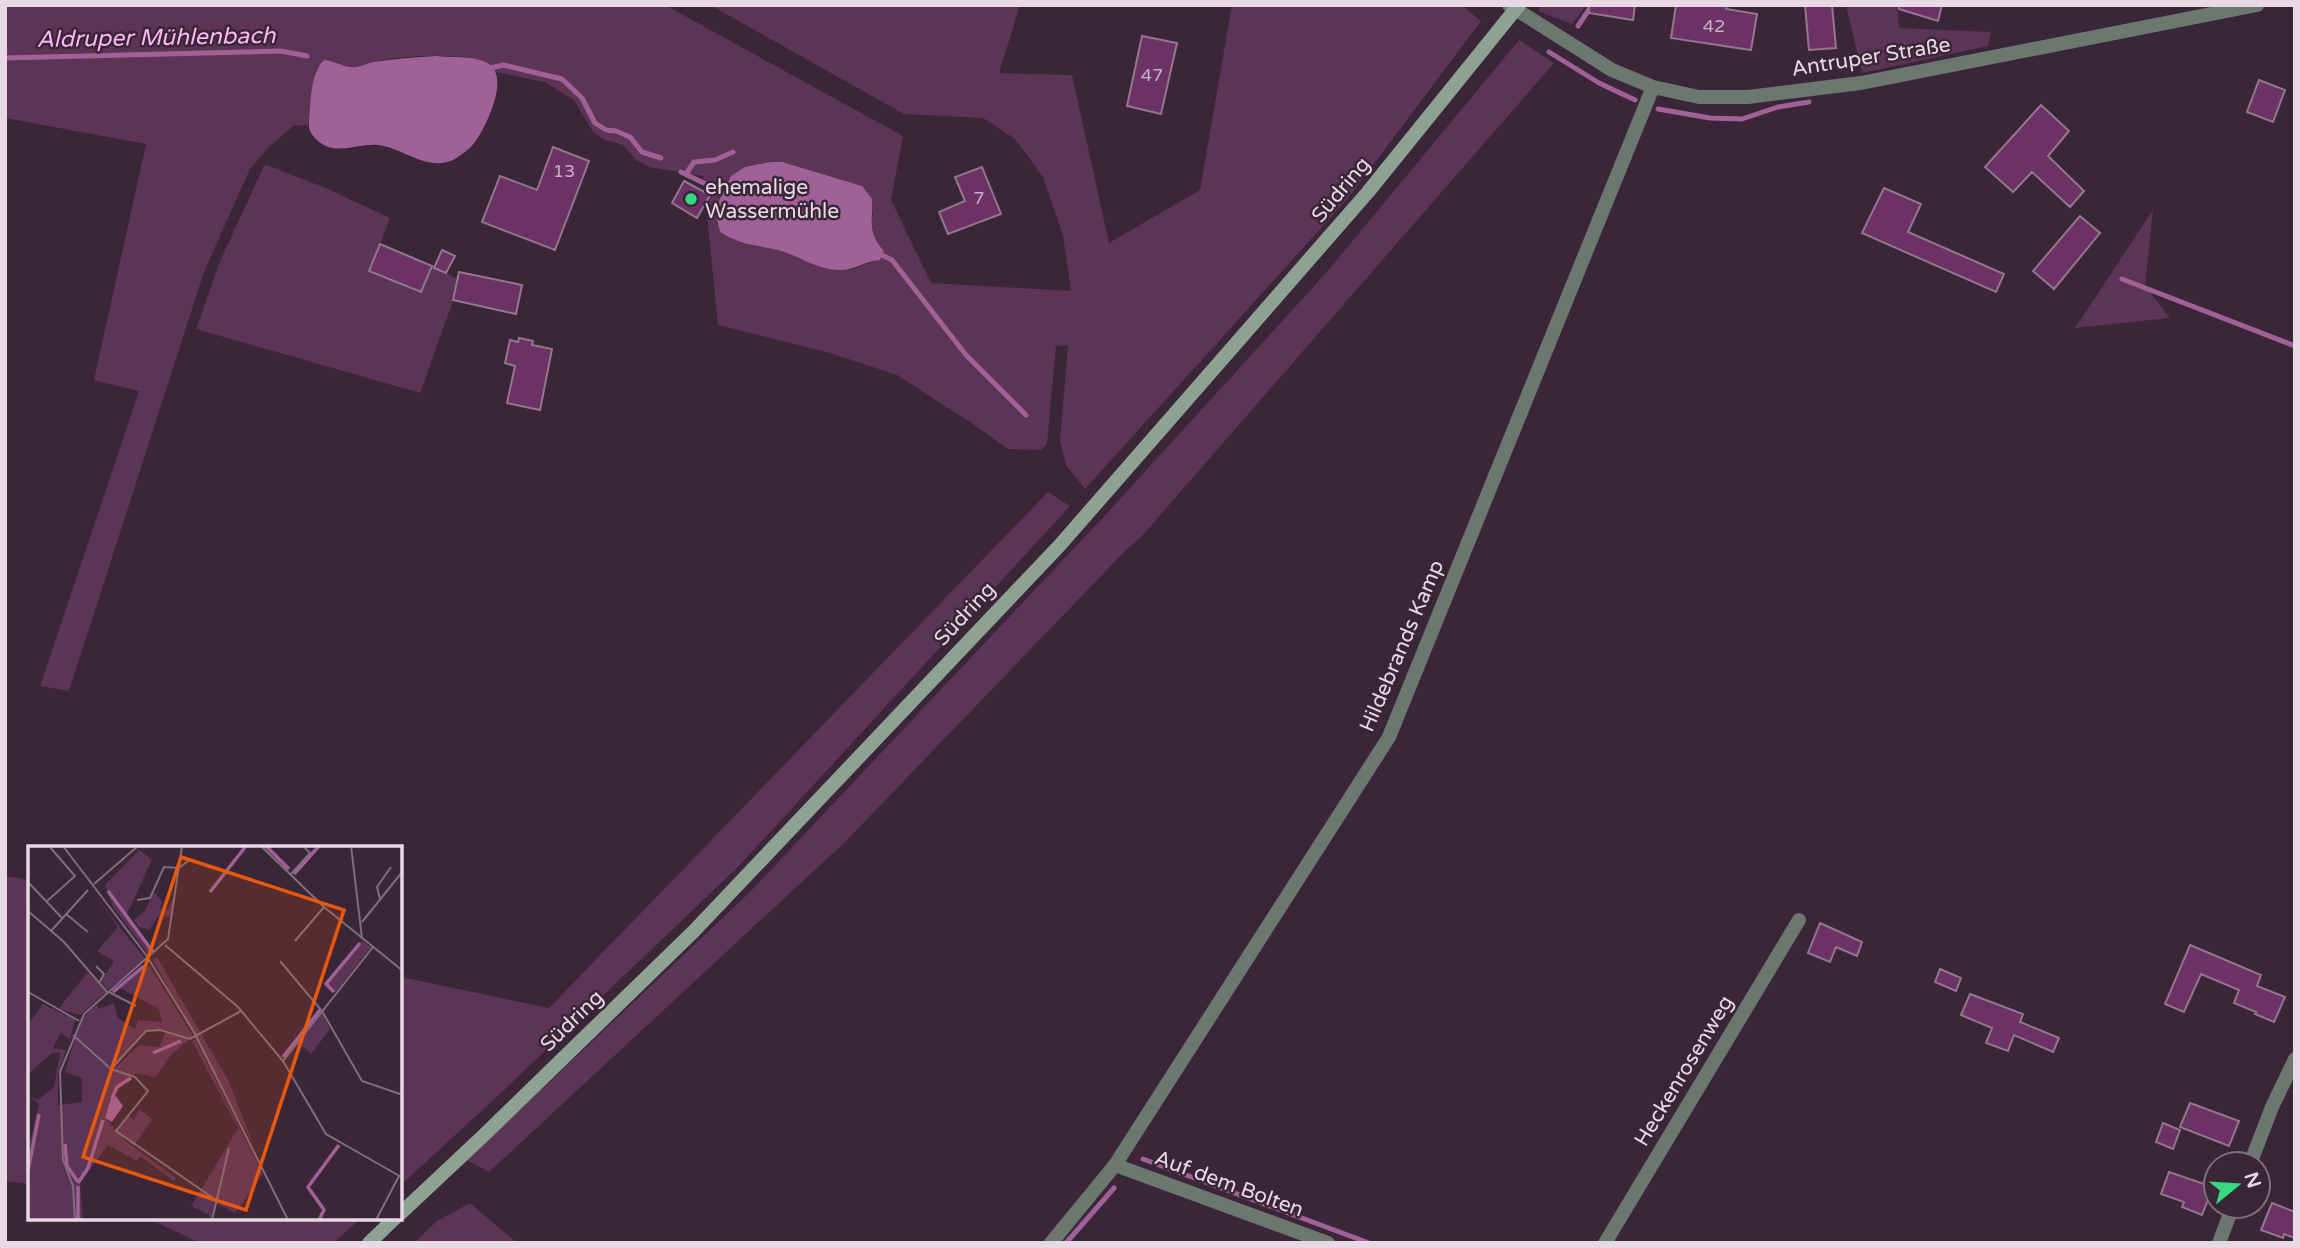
<svg xmlns="http://www.w3.org/2000/svg" width="2300" height="1248" viewBox="0 0 2300 1248" font-family="'Varela Round',sans-serif">
<style>
.green{fill:#5c3456;fill-rule:evenodd}
.water{fill:#a06197}
.lines{fill:none;stroke-linecap:round;stroke-linejoin:round}
.stream{stroke:#a06197;stroke-width:5}
.building{fill:#6c3165;stroke:#92778d;stroke-width:2}
.minor{stroke:#6c786f;stroke-width:14}
.tertiary{stroke:#6c786f;stroke-width:14}
.secondary{stroke:#8ea294;stroke-width:14}
.poi-dot{fill:#37d880;stroke:#3b2538;stroke-width:2.5}
.labels{text-anchor:middle;dominant-baseline:central;stroke-width:5;stroke-linejoin:round;paint-order:stroke}
.number-label{font-size:18px;fill:#c9afc5}
.street-label{font-size:21px;fill:#e8d9e5;stroke:#3b2538}
.poi-label{font-size:21px;fill:#e8d9e5;stroke:#3b2538;text-anchor:start}
.water-label{font-size:23px;font-style:italic;fill:#feb7f2;stroke:#3b2538}
.inset-river{fill:none;stroke:#a06197;stroke-width:3.5}
.inset-road{fill:none;stroke:#806d7d;stroke-width:2}
.view{fill:#e8590c;fill-opacity:0.15;stroke:#e8590c;stroke-width:3.5}
.inset-edge{fill:none;stroke:#e8d9e5;stroke-width:3.5}
</style>
<rect width="100%" height="100%" fill="#3b2538"/>
<path class="green" d="M5 5H665L903 136 891 200 931 283 1071 291 1063 235 1043 177 1015 139 983 118 904 114 710 5H1020L999 73 1072 75 1109 243 1200 190 1232 5H1461L1481 21 1349 197 1085 489 1066 465 1060 441 1068 345 1056 346 1047 444 1041 450 1008 449 973 424 897 375 830 353 718 325 703 176 649 167 636 160 623 145 603 139 593 132 574 100 544 82 496 72C478 48 397 56 370 63 365 64 360 67 355 67 344 68 335 61 324 60L316 70 308 125 293 126 269 147 250 169 204 272 69 691 40 686 139 391 94 380 146 144 5 118ZM811 170 824 177 843 180 873 212C870 229 873 238 884 251L880 259 850 270 799 259 792 254 720 232 716 206Z
M1542 5H1587L1572 24 1538 11Z
M1846 5H1897L1899 28 1991 32 1988 46 1862 73Z
M1519 40 1554 63 1142 536 1127 549 846 841 489 1172 467 1160 750 892 1109 511 1326 273Z
M267 165 328 189 390 218 370 271 420 293 432 266 457 279 453 301 420 393 196 329 220 261 264 166Z
M2153 210 2145 286 2170 318 2075 328Z
M1048 492 1070 506 739 866 502 1092 401 1185V977L549 1008Z
M5 876 30 880V1184L5 1181Z
M470 1203 517 1243H414L437 1221Z
M147 1218H361L333 1243H200Z"/>
<path class="water" d="M436 56C452 58 475 55 489 64 510 78 486 127 475 142 471 148 461 155 455 159 428 173 404 148 378 145 358 143 334 157 317 140 311 134 308 129 309 121 311 103 310 73 324 60 335 61 341 66 351 67 359 68 365 64 373 62 394 59 415 57 436 56Z
M771 162H782L862 186 872 199C873 223 867 231 884 251L880 260C865 261 853 271 838 270 823 270 806 261 792 255 768 244 746 249 720 232L715 210 731 176 745 167Z"/>
<g class="lines">
<path class="stream" d="M1578 26 1592 5
M1549 52 1599 83 1635 100
M5 58 281 51 307 56
M487 69 503 65 562 79 582 98 595 123 606 130 616 131 630 137 642 152 661 158
M1658 109 1710 118 1742 119 1778 107 1809 102
M681 172 712 187
M686 174 694 162 715 160 733 152
M878 253 892 260 966 355 1026 415
M2122 279 2295 346
M1143 1159 1369 1243
M1066 1243 1114 1188"/>
</g>
<path class="building" d="M1589 5H1635L1633 20 1589 13Z
M1676 5H1727L1726 9 1757 14 1751 50 1671 38Z
M1805 5H1832L1836 48 1809 50Z
M1899 5H1942L1938 21 1899 9Z
M1142 36 1177 43 1161 114 1127 106Z
M2259 80 2285 90 2273 122 2247 112Z
M2041 105 2069 131 2048 156 2084 191 2070 207 2032 172 2013 192 1985 167Z
M553 147 589 161 555 250 482 222 500 176 537 190Z
M982 167 1001 214 948 234 939 212 965 201 955 177Z
M684 181 710 195 697 218 672 203Z
M1884 188 1921 204 1908 232 2004 274 1996 292 1862 233Z
M2080 216 2100 233 2054 289 2033 271Z
M380 244 432 266 421 292 369 271Z
M442 250 455 256 446 273 434 268Z
M459 272 522 285 516 314 453 300Z
M519 338 533 341 532 345 552 349 540 410 507 403 515 366 505 363 510 340 518 342Z
M1820 923 1862 942 1857 956 1836 947 1830 962 1808 953Z
M2190 945 2261 975 2257 986 2285 997 2274 1022 2255 1014 2256 1012 2234 1003 2239 990 2201 974 2184 1012 2165 1004Z
M1940 969 1961 978 1956 991 1935 982Z
M1970 994 2023 1014 2020 1022 2059 1038 2053 1052 2014 1035 2008 1051 1986 1043 1992 1028 1961 1015Z
M2190 1103 2239 1121 2229 1146 2180 1127Z
M2163 1123 2180 1130 2173 1149 2156 1142Z
M2169 1172 2213 1187 2202 1215 2182 1207 2184 1202 2161 1194Z
M2272 1203 2295 1212V1238L2284 1234 2283 1238 2261 1230Z"/>
<g class="lines">
<path class="minor" d="M1509 5 1612 70 1653 87 1699 97H1748L1861 83 2257 5
M1115 1165 1328 1243
M1051 1243 1115 1165 1389 737 1653 87
M1605 1243 1799 920"/>
<path class="tertiary" d="M2250 1164 2272 1107 2295 1059
M2219 1243 2233 1206"/>
<path class="secondary" d="M401 1213 483 1136 694 931 1060 545 1368 192 1519 5
M369 1243 395 1218"/>
</g>
<circle class="poi-dot" cx="691" cy="199" r="7"/>
<g class="labels">
<g class="number-label">
<text x="1714" y="26">42</text>
<text x="1152" y="75">47</text>
<text x="564" y="171">13</text>
<text x="979" y="198">7</text>
</g>
<g class="street-label">
<text transform="translate(1871 57) rotate(-9)">Antruper Straße</text>
<text transform="translate(1341 190) rotate(-50)">Südring</text>
<text transform="translate(965 614) rotate(-47)">Südring</text>
<text transform="translate(1402 646) rotate(-67)">Hildebrands Kamp</text>
<text transform="translate(572 1021) rotate(-44)">Südring</text>
<text transform="translate(1684 1071) rotate(-59)">Heckenrosenweg</text>
<text transform="translate(1229 1184) rotate(20)">Auf dem Bolten</text>
</g>
<g class="poi-label">
<text x="705" y="187">ehemalige<tspan x="705" dy="24">Wassermühle</tspan></text>
</g>
<g class="water-label">
<text transform="translate(156 38) rotate(-1)">Aldruper Mühlenbach</text>
</g>
</g>
<g transform="translate(28 846)">
<rect width="374" height="374" fill="#3b2538"/>
<path d="M111 4 124 14 99 68 125 107 122 111 84 59 77 39ZM63 45 118 114 80 144 73 135 86 115 69 105 90 81ZM126 46 134 56 132 62 139 64 145 53 144 71 131 70 121 84 111 81 106 74 117 65ZM334 95 343 101 307 147 297 138ZM129 111 201 236 226 300 125 114ZM121 119 165 190 142 210 128 231 108 227 89 244 77 272 99 296 148 332 146 335 112 310 109 315 80 299 52 337 55 374H0V306L11 257 0 250 10 254 26 241 32 207H24L0 228V179L15 158 47 174 42 193 33 187 25 202 38 204 30 229V259L54 256V232L37 226 52 176 62 164 69 159 71 163 86 157 90 172 107 183 110 174 134 176 131 163 90 141ZM138 184 131 201 111 199 84 225 116 185ZM60 126 78 146 52 169 30 163ZM294 167 302 183 283 208 270 197ZM167 193 235 328 207 367 189 358 182 374 181 369 163 360 210 282 164 195ZM111 263 124 273 106 300 88 283 100 270 106 274Z" fill="#5c3456" fill-rule="evenodd"/>
<path d="M88 250 95 260 84 276 77 272 83 252Z" fill="#a06197"/>
<path class="inset-river" d="M238 0 261 23M266 28 291 0M80 45 125 106M182 46 218 0M85 146 116 120M306 146 298 138 332 97M125 207 153 195M255 211 292 164M84 252 89 241 103 232M37 298 39 320 50 336M0 325 11 268M50 337 60 322 75 274M50 340V374M291 374 296 364 280 341 311 299"/>
<path class="inset-road" d="M35 0 118 109 166 186 260 374M233 0 296 61 375 125M323 0 334 92M263 28 282 7 275 0M0 36 34 72M66 38 110 0M352 53 349 41 363 21M109 54 122 52 136 21 151 22 160 15M18 56 47 30 21 0M0 65 36 96 80 147M38 68 60 86M334 76 375 25M23 85 60 44M267 95 296 61M137 99 210 161 255 215 298 288 375 332M252 115 294 165 334 235 375 249M68 120 76 128 71 137M0 146 51 175M81 146 108 160M45 189 83 223 118 185 132 184 162 193 213 165M255 215 345 101M83 223 107 231 120 245 88 285 188 354M47 374 45 340 35 314 32 226 56 168 140 93 154 0M184 374 201 302M348 374 371 330"/>
<path class="view" d="M153 11 316 64 218 364 55 311Z"/>
<rect width="374" height="374" class="inset-edge"/>
</g>
<rect width="2300" height="1248" fill="none" stroke="#e8d9e5" stroke-width="14"/>
<g transform="translate(2237 1185) rotate(72)"><circle r="33" fill="#3b2538" stroke="#806d7d" stroke-width="2"/>
<path d="M0-5L12 26L0 18L-12 26Z" fill="#37d880"/>
<text y="-10" font-size="19" font-weight="bold" text-anchor="middle" fill="#e8d9e5">N</text>
</g>
</svg>
